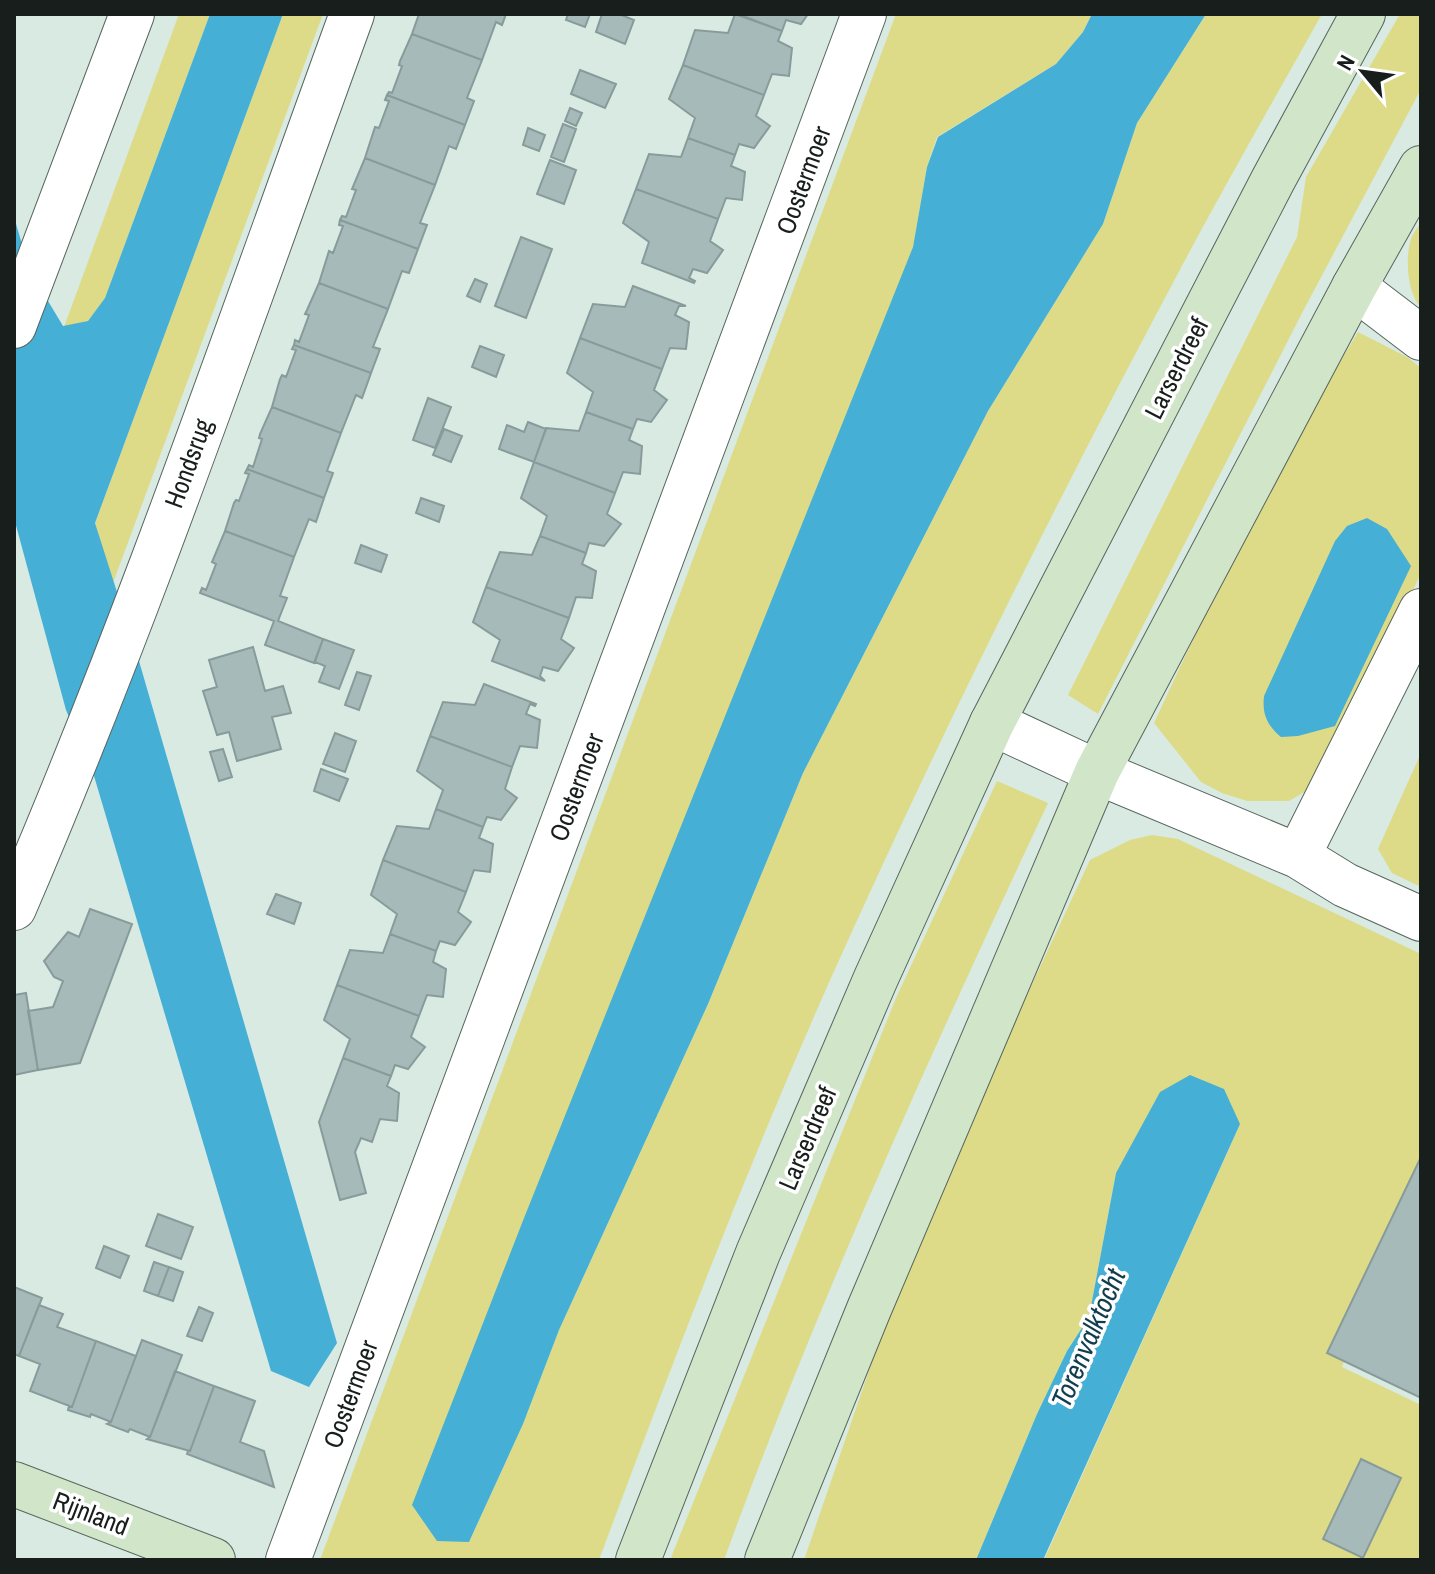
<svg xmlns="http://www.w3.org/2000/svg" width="1435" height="1574" viewBox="0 0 1435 1574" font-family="'Archivo Narrow',sans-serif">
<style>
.green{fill:#dddb88}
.water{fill:#45afd6}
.building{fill:#a6baba;stroke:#889b9b;stroke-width:2}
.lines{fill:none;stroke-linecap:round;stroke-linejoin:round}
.street-casing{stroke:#57665f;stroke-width:46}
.secondary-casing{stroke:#57665f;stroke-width:46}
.street{stroke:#fff;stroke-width:44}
.secondary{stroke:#d1e5c8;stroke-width:44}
.labels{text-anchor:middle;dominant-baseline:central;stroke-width:7;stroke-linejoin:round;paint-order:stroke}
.street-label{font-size:26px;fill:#171e1b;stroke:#fff}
.water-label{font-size:28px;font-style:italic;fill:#103e4f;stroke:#fff}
</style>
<rect width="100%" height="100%" fill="#d8eae1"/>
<path class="green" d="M179 14H210L105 298 88 321 64 327Z
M283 14H323L113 583 95 523Z
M896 14H1092L1083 32 1056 64 937 137 927 167 913 247 469 1542 523 1424 559 1330 708 1004 803 773 988 411 1103 224 1137 123 1206 14H1322C1276 96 1229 178 1184 262 1059 496 940 735 831 978 746 1169 672 1364 599 1560H320Z
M1400 14H1421V89L1302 313 1098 714 1068 695 1297 237 1306 177Z
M1421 222V307C1407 294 1405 257 1411 239 1413 233 1418 227 1421 222Z
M1358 332 1407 357 1421 368V573L1346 736 1308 790 1289 801H1247L1222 793 1201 782 1154 723C1215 590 1282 457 1358 332Z
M1421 753V887L1392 873 1378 849Z
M997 781 1048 803C931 1053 818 1301 724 1560H670L896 998Z
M1152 835 1178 839 1421 954V1157L1342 1367 1421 1405V1560H1044L1240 1124 1116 1173 1089 1317 1067 1351 1037 1414 976 1560H804L898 1286 986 1083 1090 860 1130 840Z"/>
<path class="water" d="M210 14H283L95 523 139 661 337 1343 309 1387 271 1371 94 776 66 710 14 518V217L30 271 63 326 88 321 105 298Z
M1092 14H1206L1137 123 1103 224 988 411 803 773 708 1004 559 1330 523 1424 469 1542 437 1541 412 1505 524 1218 913 247 927 167 938 137 1056 64 1083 32Z
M1367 518 1387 529 1411 566 1335 726 1298 736 1281 737C1267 725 1262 714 1264 696L1335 541 1347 526Z
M1190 1075 1224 1089 1240 1124 1043 1560H976L1037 1414 1067 1351 1089 1317 1116 1173 1160 1092Z"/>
<path class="building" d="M419 14H506L502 25 496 22 482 60 412 34Z
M568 14H590L585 27 566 20Z
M602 14H619L634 20 625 44 596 32Z
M735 14 782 31 778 41 792 48 789 76 772 74 764 95 683 65 695 30 728 33Z
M738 14H808L801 24 786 20 782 31Z
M412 34 482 60 467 98 474 101 465 125 387 95 389 92 392 93 402 66 399 65 400 61Z
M683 65 764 95 756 116 770 126 754 148 739 144 735 155 688 138 695 118 669 99Z
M580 70 616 84 605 108 571 94Z
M387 95 465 125 456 149 449 146 435 185 365 158 375 127 379 128 389 101 385 100Z
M570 108 582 113 576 126 565 121Z
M563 124 576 129 564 162 551 157Z
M528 128 545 135 539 151 523 145Z
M688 138 735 155 731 166 745 172 742 200 726 198 718 219 636 189 649 154 681 157Z
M365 158 435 185 420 223 427 225 418 249 340 220 342 216 346 217 356 190 352 189Z
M550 160 576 170 564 204 537 194Z
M636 189 718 219 710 241 723 250 707 273 693 269 689 278 695 281 694 283 642 263 649 242 623 223Z
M340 220 418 249 409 273 402 271 388 309 319 283 329 251 333 253 343 226 339 225Z
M521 237 552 249 526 318 495 306Z
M475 279 487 284 480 302 467 296Z
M319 283 388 309 373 347 380 349 371 373 294 345 295 340 299 342 309 315 305 314 307 310Z
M633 286 686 306H679L675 315 689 322 686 349 670 348 662 369 580 338 593 304 625 307Z
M580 338 662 369 654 390 667 400 651 422 637 419 633 429 586 412 593 392 567 373Z
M294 345 371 373 362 398 356 395 341 433 272 407 280 379 282 375 286 377 296 350 292 349Z
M480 346 504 355 496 377 472 367Z
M428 398 451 407 435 448 413 440Z
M272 407 341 433 327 471 333 473 324 498 247 469 249 465 253 467 262 439 259 438 260 434Z
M586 412 633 429 629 440 642 446 640 474 623 472 615 493 534 462 546 428 579 431Z
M528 422 546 429 534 462 499 449 507 425 524 432Z
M444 429 462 436 451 462 433 455Z
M534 462 615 493 607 514 621 524 604 546 589 543 586 553 540 536 547 516 521 498Z
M247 469 324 498 316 522 309 519 294 557 225 531 234 503 236 500 239 501 249 474 245 473Z
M421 498 444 506 439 522 416 513Z
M225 531 294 557 280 596 287 598 278 621 323 639 314 663 265 645 274 621 200 593 202 588 206 590 216 564 212 562Z
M540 536 586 553 582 564 596 571 592 598 576 597 569 618 486 587 500 552 532 555Z
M361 545 387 555 381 572 355 563Z
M486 587 569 618 561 639 574 648 558 671 543 667 540 676 545 681 492 661 500 640 473 622Z
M323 639 354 650 339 689 319 682 325 666 315 662Z
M253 647 265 691 283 686 291 713 272 717 281 749 237 761 229 732 217 735 203 691 217 687 209 660Z
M357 672 371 676 359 710 345 705Z
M484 684 536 704 535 706 530 704 526 714 540 720 537 748 520 746 512 767 430 736 443 702 475 705Z
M335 733 356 741 345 772 323 764Z
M430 736 512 767 505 789 517 798 501 820 487 817 483 827 436 809 443 790 417 771Z
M223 749 232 777 219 781 210 752Z
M321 769 348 779 339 801 314 791Z
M436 809 483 827 479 838 493 844 490 872 474 870 466 892 383 860 397 826 429 829Z
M383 860 466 892 458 912 471 922 455 945 440 941 436 951 390 934 397 914 371 895Z
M276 894 301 903 294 924 267 914Z
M90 909 132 924 80 1063 38 1070 28 1011 53 1007 63 981 54 977 44 961 68 932 79 937Z
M390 934 436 951 433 962 446 969 443 997 427 995 419 1016 337 985 350 950 383 953Z
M337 985 419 1016 411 1037 425 1047 408 1069 395 1065 391 1076 343 1058 350 1039 324 1020Z
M26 993 38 1070 14 1075V995Z
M343 1058 391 1076 387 1086 399 1093 397 1121 380 1119 372 1142 361 1138 355 1152 366 1193 340 1200 319 1122Z
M1421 1157V1398L1327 1353Z
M158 1214 193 1227 181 1259 146 1246Z
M104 1246 129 1256 120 1278 96 1268Z
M154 1262 169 1267 158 1296 144 1291Z
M169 1267 183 1272 173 1301 158 1296Z
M14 1287 42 1298 19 1356 14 1354Z
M39 1305 63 1314 57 1327 96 1341 72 1407 30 1391 40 1364 19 1356Z
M199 1307 213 1313 202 1341 187 1336Z
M142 1340 182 1355 150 1437 130 1429 128 1432 107 1424 111 1422Z
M96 1341 136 1356 111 1422 91 1414 90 1417 68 1410 69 1406 72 1407Z
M175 1371 214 1386 190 1451 147 1439 150 1437Z
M214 1386 255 1401 240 1442 264 1451 274 1487 187 1454 188 1451H190Z
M1361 1459 1401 1478 1363 1558 1323 1539Z"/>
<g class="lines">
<g class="street-casing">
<path id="street" d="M1354 287 1421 338
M14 326 132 14
M992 723 1097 772 1298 856 1345 885 1421 919
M1298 856 1421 611
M14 908C140 615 243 313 352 14
M288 1560 864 14"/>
</g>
<g class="secondary-casing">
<path id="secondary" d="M14 1484 213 1560
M638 1560 758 1253 876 978 992 723 1273 180 1363 14
M767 1560 869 1309 1097 772 1354 287 1421 168"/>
</g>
<use href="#street" class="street"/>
<use href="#secondary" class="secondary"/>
</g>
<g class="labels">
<g class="street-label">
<text transform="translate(803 180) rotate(-70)">Oostermoer</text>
<text transform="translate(1176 368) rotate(-63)">Larserdreef</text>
<text transform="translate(188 463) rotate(-70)">Hondsrug</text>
<text transform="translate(576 787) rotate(-70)">Oostermoer</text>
<text transform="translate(807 1138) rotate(-67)">Larserdreef</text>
<text transform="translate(350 1394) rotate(-70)">Oostermoer</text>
<text transform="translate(91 1513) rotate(21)">Rijnland</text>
</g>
<g class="water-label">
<text transform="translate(1088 1338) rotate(-67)">Torenvalktocht</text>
</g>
</g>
<rect width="1435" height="1574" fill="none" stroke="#171e1b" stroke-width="32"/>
<g transform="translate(1363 72) rotate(299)" stroke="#ffffff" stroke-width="6" paint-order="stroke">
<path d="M0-6L14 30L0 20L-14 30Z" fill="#171e1b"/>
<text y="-12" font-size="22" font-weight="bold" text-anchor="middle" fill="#171e1b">N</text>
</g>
</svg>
